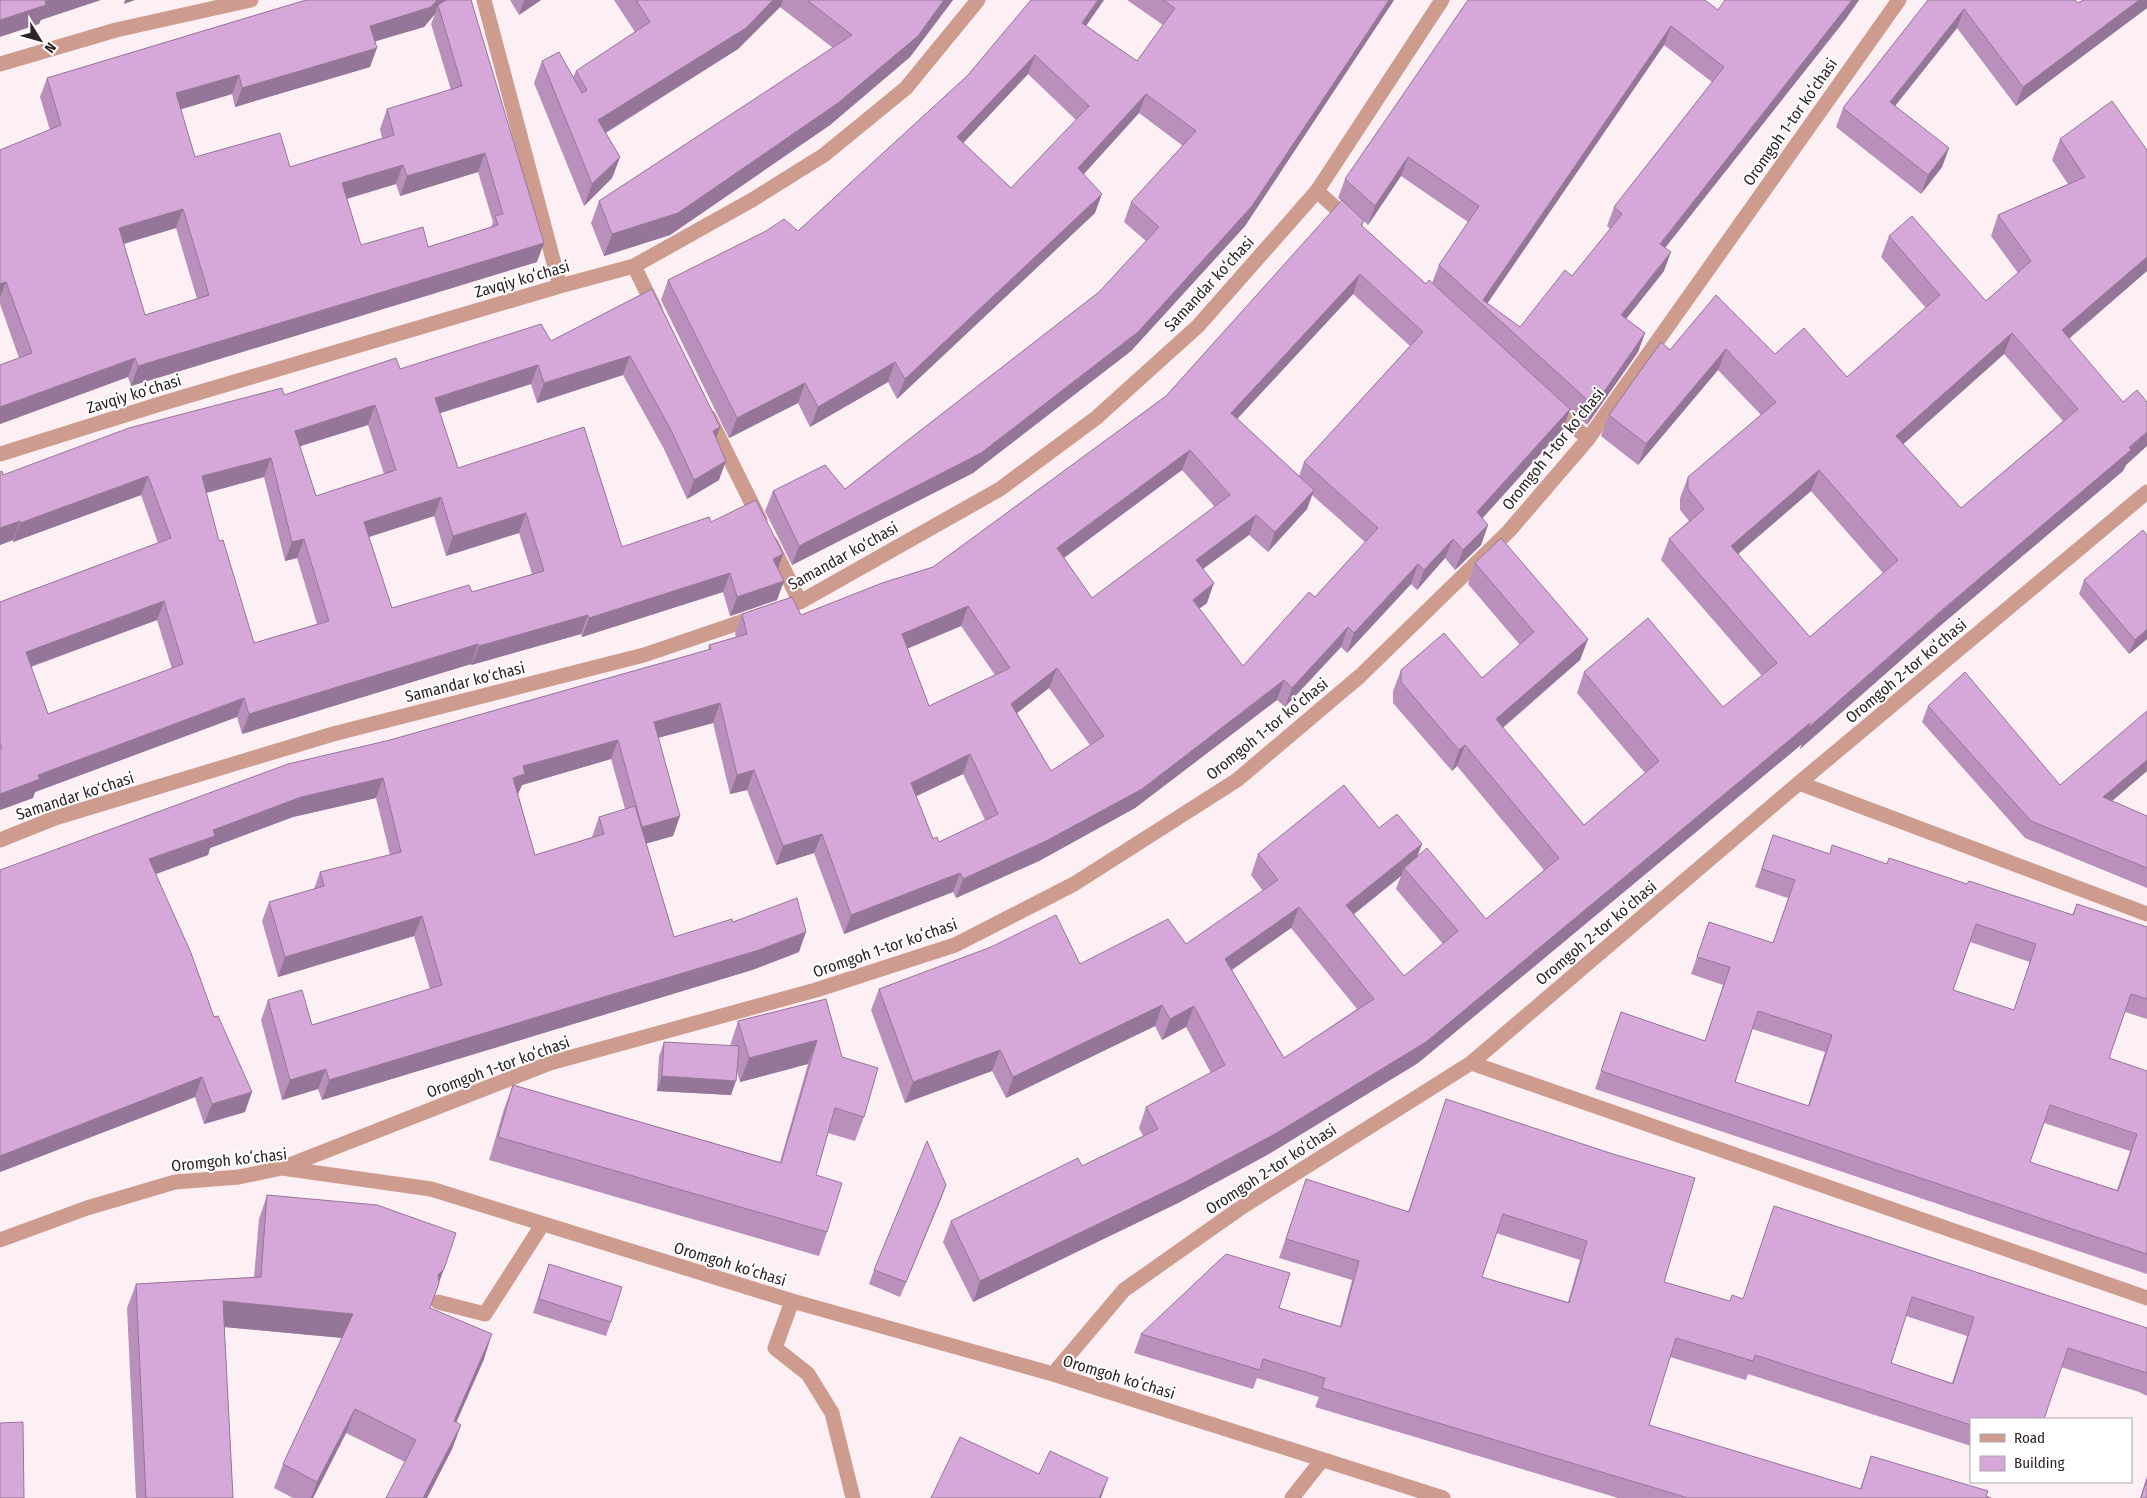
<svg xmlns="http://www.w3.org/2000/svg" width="2147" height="1498" viewBox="0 0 2147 1498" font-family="'Fira Sans Condensed',sans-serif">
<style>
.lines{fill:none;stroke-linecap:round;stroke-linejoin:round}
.minor{stroke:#ce9b8f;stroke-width:15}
.wall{fill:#b890bb;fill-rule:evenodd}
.shaded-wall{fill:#967698}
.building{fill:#d6a8d9;stroke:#967698;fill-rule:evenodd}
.labels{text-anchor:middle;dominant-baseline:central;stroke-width:4;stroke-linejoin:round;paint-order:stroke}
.street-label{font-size:16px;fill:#2e2326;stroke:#fff}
</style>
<rect width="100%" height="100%" fill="#fdf0f4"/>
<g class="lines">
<path class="minor" d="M484 0 560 286
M0 64 116 30 251 0
M1317 191 1350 221
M634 266 655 309
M1552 406 1588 439
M709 417 760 520
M0 454 160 404 560 286 634 266 752 200 824 155 906 88 978 0
M771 543 800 602
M1799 783 2147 914
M0 840 55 818 333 734 644 655 800 602 1000 489 1096 418 1198 326 1317 191 1442 0
M1471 1063 2147 1298
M282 1168 550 1063 816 990 955 945 1074 884 1237 780 1360 676 1509 531 1588 439 1899 0
M0 1240 87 1208 175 1182 239 1177 282 1168 431 1189 792 1301 1053 1374 1443 1498
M792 1301 775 1348 808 1374 832 1413 853 1498
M438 1302 485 1314 542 1225
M1053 1374 1124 1290 1239 1209 1471 1063 1799 783 2147 492
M1292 1498 1322 1460"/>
</g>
<path class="wall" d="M306 0H471L537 262 131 386 128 377 0 424V365L19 358 0 304V150L50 130 40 97 47 78ZM435 14 431 24 451 90 387 109 380 129 382 138 290 167 195 157 180 109 232 94 235 107 370 67 375 41 424 27ZM478 172 493 222 491 227 428 247 361 245 347 199 396 184 400 196ZM176 228 197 299 145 315 124 244Z
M510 0H541L519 15Z
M614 0H953L910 57 830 125 670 235 604 256 591 223 599 201 833 48 780 7 738 49 606 133 620 157 612 178 584 206 534 83 542 61 573 77 576 71 635 32Z
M1127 0H1394L1245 226 1131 351 973 473 792 565 765 511 773 491 845 489 1099 292 1146 241 1124 222 1131 202 1183 146 1139 113 1084 174 1095 213 897 399 888 382 810 427 798 403 729 438 661 300 668 280 798 231 967 76 1086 26 1137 61 1163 25ZM1028 74 1076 120 1011 188 963 143Z
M1468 0 1718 10 1737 0H1859L1845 20 1665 248 1664 271 1626 319 1645 333 1638 352 1587 425 1570 410 1563 429 1482 518 1488 525 1481 545 1455 570 1445 558 1417 590 1411 584 1347 653 1341 647 1285 707 1277 700 1135 808 1039 861 956 898 953 892 844 934 814 853 776 865 747 790 730 794 713 723 658 738 680 816 673 836 646 843 674 937 733 922 799 952 752 970 322 1100 318 1089 282 1100 261 1020 268 1000 312 1025 430 989 414 936 278 977 262 921 269 902 314 889 320 872 390 855 376 798 293 817 210 848 208 855 156 874 245 1112 204 1124 195 1097 0 1172V870L390 740 708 650 709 645 736 637 735 634 742 614 801 615 933 567 1166 396 1342 201 1338 198 1345 179ZM1664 45 1712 82 1614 207 1607 226 1610 229 1572 276 1520 327 1487 303ZM1401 176 1468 222 1439 265 1432 283 1426 284 1362 226 1364 221 1368 225ZM1353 294 1410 346 1304 462 1299 476 1237 419ZM1182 470 1215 507 1092 598 1064 558ZM1312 495 1365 542 1315 597 1243 666 1199 609 1207 603 1203 569 1249 535 1268 552 1307 509ZM961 626 995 675 929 706 907 649ZM1049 688 1090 745 1051 771 1017 713ZM611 759 625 809 599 817 592 837 535 855 518 794 522 785ZM963 774 985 820 939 842 933 839 916 796Z
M1928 0 2078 3 2147 0V8L2016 106 1957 28 1895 106 1949 148 1942 167 1921 194 1836 127 1843 108Z
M2060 139 2147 150V271L2069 339 2126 465 2123 471 1934 631 1800 749 1802 744 1418 1063 1267 1155 1178 1203 973 1302 943 1242 951 1221 1082 1166 1143 1136 1139 1128 1146 1107 1211 1073 1186 1027 1162 1040 1155 1026 1006 1098 992 1071 905 1103 871 1010 879 989 1080 964 1186 944 1263 891 1251 875 1258 854 1379 828 1422 844 1417 856 1486 919 1544 870 1457 766 1452 771 1393 703V691L1401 670 1482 678 1520 645 1468 584 1475 563 1588 639 1580 660 1503 728 1584 825 1645 773 1577 693 1584 672 1723 707 1762 676 1661 560 1669 539 1689 521 1680 510V498L1688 477 1761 415 1718 370 1638 465 1601 436 1609 415 1670 350 1716 295 1775 354 1847 377 1926 308 1881 257 1889 236 1986 301 2018 273 1991 236 1998 215 2068 184 2052 160ZM2004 354 2063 421 1961 508 1903 444ZM1811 491 1883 573 1810 637 1738 554ZM1401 876 1396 889 1443 944 1404 976 1354 914ZM1291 928 1357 1009 1284 1058 1232 970Z
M652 289 720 427 716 438 719 480 687 499 664 449 623 375 537 403 531 384 440 413 458 468 622 547 711 522 783 554 778 569 777 600 730 616 723 592 582 637 581 634 471 665V664L242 734 237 717 35 792 33 798 0 810V602L158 543 141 495 13 542V540L0 545V472L3 475 284 395 400 369 551 341ZM368 425 384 474 316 496 300 446ZM264 477 285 561 297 558 317 624 254 643 219 541 206 493ZM434 516 446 556 519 533 532 574 472 592 392 608 369 537ZM157 620 172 669 48 714 31 667Z
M2084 580 2147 639 2129 654 2079 594Z
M1928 706 2060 785 2147 771 2112 801 2147 816V888L2025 838 1922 722Z
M1773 835 1829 854 1887 864 1967 884 2072 915 2077 904 2147 927V1019L2125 1012 2109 1058 2147 1071V1274L1595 1089 1621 1012 1705 1041 1723 985 1691 974 1709 922 1773 943 1788 898 1755 887ZM1970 942 2030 962 2014 1010 1953 990ZM1752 1029 1825 1052 1808 1106 1735 1082ZM2044 1123 2130 1151 2117 1190 2030 1162Z
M826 999 842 1057 864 1117 855 1141 828 1133 816 1175 827 1232 819 1256 489 1160 504 1109 513 1085 780 1162 808 1064 740 1082 737 1072 731 1095 657 1091 659 1056 664 1042 730 1046 738 1021Z
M1446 1099 1664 1282 1729 1301 1743 1299 1774 1206 2147 1328V1396L2139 1392 2061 1367 1971 1419V1446L1748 1374 1746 1380 1670 1357 1649 1425 1860 1489 1871 1456 1991 1498H1618L1315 1407 1319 1397 1257 1378 1253 1389 1134 1353 1141 1334 1279 1308 1340 1326 1352 1280 1279 1258 1306 1179 1408 1212ZM1496 1233 1580 1260 1568 1302 1482 1277ZM1906 1316 1967 1336 1952 1383 1891 1363Z
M946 1185 900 1297 869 1284 874 1270Z
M267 1195 456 1233 430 1308 484 1359 456 1422 461 1425 452 1449 427 1498H386L405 1462 346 1433 313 1498H293L274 1488 283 1464 342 1338 224 1327 233 1498H136L127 1308 136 1284 254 1277 259 1219Z
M549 1264 611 1322 606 1336 533 1313Z
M2147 1476V1498H2140Z"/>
<path class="shaded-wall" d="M49 0H101L41 20 39 24 0 37V20Z
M125 0H135L124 4Z
M437 0H447L438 5 435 14 424 27 363 45 370 26Z
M524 0H541L519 15Z
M773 0H783L780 7 738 49 590 142 598 120Z
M944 0H953L910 57 830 125 670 235 604 256 612 234Z
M1098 0H1104L1075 42 1082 23Z
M1389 0H1394L1245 226 1131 351 973 473 792 565 799 546 981 453Z
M1852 0H1859L1845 20 1653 263 1660 244Z
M2139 0H2147V8L2016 106 2023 87Z
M1964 9 1957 28 1883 121 1890 102Z
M1671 26 1664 45 1485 307 1483 300Z
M377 48 370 67 235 107 242 88Z
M1035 55 1028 74 950 157 957 137Z
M239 75 232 94 169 113 176 93Z
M1146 94 1139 113 1071 188 1078 168Z
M1949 148 1942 167 1921 194 1928 175Z
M485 153 478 172 400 196 407 176Z
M620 157 612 178 584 206 592 184Z
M1408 157 1401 176 1368 225 1375 206Z
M403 165 396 184 335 202 342 183Z
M1102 194 1095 213 897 399 905 379Z
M183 209 176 228 112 247 119 228Z
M544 243 537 262 131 386 138 366Z
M1671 252 1664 271 1614 334 1621 315Z
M2147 257V271L2054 351 2062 330Z
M1360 274 1353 294 1224 433 1231 413Z
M6 282 0 298V284Z
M1645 333 1638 352 1587 425 1594 406Z
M2012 333 2004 354 1889 457 1896 436Z
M1726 349 1718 370 1638 465 1646 444Z
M630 356 623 375 537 403 544 383Z
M135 358 128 377 0 424V407Z
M895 362 888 382 810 427 818 407Z
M538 365 531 384 428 417 435 398Z
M805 383 798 403 729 438 737 418Z
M375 405 368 425 288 450 295 431Z
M1570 409 1563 429 1470 532 1477 512Z
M720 427 713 447V431Z
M2147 432V446L2126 465 2123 471 1934 631 1800 749 1808 728Z
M1190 450 1182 470 1050 568 1057 548Z
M271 458 264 477 195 496 202 476Z
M726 461 719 480 687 499 694 480Z
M1819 470 1811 491 1723 567 1731 546Z
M148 476 141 495 13 542 20 523Z
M1314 490 1307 509 1268 552 1275 532Z
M441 497 434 516 356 541 364 522Z
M526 513 519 533 446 556 453 536Z
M1256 515 1249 535 1189 579 1196 560Z
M20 521 13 540 0 545V528Z
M1488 525 1481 545 1455 570 1463 550Z
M304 539 297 558 285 561 292 542Z
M1453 539 1445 558 1417 590 1424 570Z
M783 554 776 574 773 559Z
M1418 564 1411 584 1347 653 1354 633Z
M730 573 723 592 582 637 589 618Z
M784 581 777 600 730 616 737 597Z
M1214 583 1207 603 1185 619 1193 600Z
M164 601 157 620 18 671 26 652Z
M968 606 961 626 894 654 902 634Z
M588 615 581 634 471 665 479 646Z
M1348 627 1341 647 1285 707 1292 688Z
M2147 629V639L2129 654 2135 640Z
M1588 639 1580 660 1488 740 1496 719Z
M478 644 471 664 242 734 249 714Z
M1057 668 1049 688 1004 723 1011 704Z
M1284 680 1277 700 1135 808 1039 861 956 898 963 879Z
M244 698 237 717 35 792 33 798 0 810V794L38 775Z
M720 703 713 723 646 741 654 722Z
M1810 723 1802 744 1418 1063 1267 1155 1178 1203 973 1302 980 1281Z
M618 740 611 759 522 785 518 794 506 797 513 778 523 766Z
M1465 745 1457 766 1452 771 1459 750Z
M970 754 963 774 904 802 911 783Z
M2147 760V771L2097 814 2103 797Z
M754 770 747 790 730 794 737 775Z
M383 778 376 798 293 817 210 848 208 855 142 879 149 859 213 830 301 797Z
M680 816 673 836 635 847 642 827Z
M822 834 814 853 776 865 783 846Z
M1422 844 1414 865 1404 868 1401 876 1339 926 1346 905Z
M960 873 953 892 844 934 851 915Z
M1299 907 1291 928 1217 980 1225 959Z
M422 916 414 936 278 977 285 957Z
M806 932 799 952 752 970 322 1100 329 1080Z
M1162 1005 1155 1026 1006 1098 1013 1077Z
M1194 1006 1186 1027 1162 1040 1170 1019Z
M817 1040 808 1064 740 1082 749 1058Z
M1000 1050 992 1071 905 1103 913 1082Z
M326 1069 318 1089 282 1100 290 1080Z
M662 1076 736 1081 731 1095 657 1091Z
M202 1077 195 1097 0 1172V1156Z
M252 1092 245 1112 204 1124 212 1104Z
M946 1185 941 1199 900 1297 906 1282Z
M444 1269 435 1293 438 1275Z
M223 1301 353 1314 344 1338 214 1326Z
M492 1334 484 1359 446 1446 454 1421Z
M355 1409 346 1433 313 1498H311L317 1482Z
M461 1425 452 1449 427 1498H423Z
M1108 1478 1101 1498H1099Z"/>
<path class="building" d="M0 0H49L45 1 46 5 0 20Z
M306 0H437L431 7 370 26 377 48 242 88 239 75 176 93 195 157 280 133 290 167 394 135 387 109 462 86 438 5 446 0H471L544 243 138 366 135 358 0 407V365L32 353 6 282 0 284V150L61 125 47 78ZM485 153 503 214 495 216 498 225 428 247 423 227 361 245 342 183 403 165 407 176ZM183 209 209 295 145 315 119 228Z
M636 0H773L746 28 598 120 620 157 592 184 542 61 559 52 582 93 587 90 576 71 650 22Z
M807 0H944L918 36 838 103 678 213 612 234 599 201 852 35Z
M1031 0H1098L1082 23 1137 61 1175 8 1163 0H1389L1252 206 1138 332 981 453 799 546 773 491 825 465 845 489 1099 292 1159 227 1131 202 1196 131 1146 94 1078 168 1102 194 905 379 895 362 818 407 805 383 737 418 668 280 766 231 784 219 798 231 967 76ZM1035 55 1089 106 1011 188 957 137Z
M1468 0H1705L1718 10 1725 0H1852L1660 244 1671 252 1621 315 1645 333 1594 406 1439 265 1479 206 1408 157 1375 206 1345 179ZM1671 26 1724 67 1614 207 1622 214 1572 276 1565 270 1520 327 1483 300Z
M1928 0H2075L2078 3 2083 0H2139L2023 87 1964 9 1890 102 1949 148 1928 175 1843 108Z
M2112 101 2147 150V257L2062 330 2123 402 2137 390 2147 402V432L2129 447 2131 450 1942 610 1808 728 1810 723 1426 1042 1275 1134 1185 1182 980 1281 951 1221 1078 1158 1082 1166 1158 1129 1146 1107 1225 1065 1194 1006 1170 1019 1162 1005 1013 1077 1000 1050 913 1082 879 989 991 947 1056 915 1080 964 1168 919 1186 944 1278 880 1258 854 1344 785 1379 828 1397 814 1422 844 1346 905 1404 976 1458 931 1404 868 1427 848 1486 919 1559 858 1465 745 1459 750 1401 682V670L1444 633 1482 678 1534 632 1475 563 1501 538 1588 639 1496 719 1584 825 1659 761 1584 672 1648 618 1723 707 1777 663 1669 539 1704 509 1688 489V477L1776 402 1726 349 1646 444 1609 415 1661 342 1670 350 1716 295 1775 354 1804 328 1847 377 1940 295 1889 236 1912 216 1986 301 2031 261 1998 215 2085 177 2060 139ZM2012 333 2078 409 1961 508 1896 436ZM1819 470 1898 560 1810 637 1731 546ZM1299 907 1374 999 1284 1058 1225 959Z
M1342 200 1364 221 1361 225 1426 284 1429 280 1570 409 1477 512 1488 525 1463 550 1453 539 1424 570 1418 564 1354 633 1348 627 1292 688 1284 680 1142 789 1046 841 963 879 960 873 851 915 822 834 783 846 754 770 737 775 720 703 654 722 680 816 642 827 618 740 523 766 525 774 513 778 535 855 604 834 599 817 635 806 674 937 732 919 733 922 797 898 806 932 759 950 329 1080 326 1069 290 1080 268 1000 302 990 312 1025 442 985 422 916 285 957 269 902 324 886 320 872 401 852 383 778 301 797 213 830 215 836 149 859 191 953 214 1017 218 1016 252 1092 212 1104 202 1077 0 1156V870L288 764 390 740 711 649 709 645 747 634 742 614 792 597 801 615 882 583 933 567 1166 396ZM1360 274 1423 332 1304 462 1378 528 1315 597 1309 592 1243 666 1193 600 1214 583 1196 560 1256 515 1275 532 1314 490 1231 413ZM1190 450 1230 495 1092 598 1057 548ZM968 606 1010 668 929 706 902 634ZM1057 668 1104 736 1051 771 1011 704ZM970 754 998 814 939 842 937 837 933 839 911 783Z
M652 289 720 427 713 431 726 461 694 480 671 430 630 356 544 383 538 365 435 398 458 468 584 427 622 547 709 517 711 522 756 500 783 554 773 559 784 581 737 597 730 573 589 618 588 615 479 646 478 644 249 714 244 698 38 775 40 779 0 794V749L2 748 0 743V602L171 538 148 476 20 523V521L0 528V472L2 471 3 475 129 428 282 388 284 395 396 358 400 369 541 324 551 341ZM375 405 396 470 316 496 295 431ZM271 458 292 542 304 539 329 621 254 643 223 540 219 541 202 476ZM441 497 453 536 526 513 544 571 472 592 469 585 392 608 364 522ZM164 601 183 664 48 714 26 652Z
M2143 530 2147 535V629L2135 640 2084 580Z
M1965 672 2060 785 2147 711V760L2103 797 2147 816V868L2031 821 1928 706Z
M1773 835 1830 854 1832 845 1887 864 1889 858 1967 884 1969 881 2073 915 2077 904 2147 927V999L2131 994 2109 1058 2147 1071V1254L1601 1071 1621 1012 1705 1041 1730 967 1697 957 1709 922 1773 943 1795 880 1762 869ZM1976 924 2036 944 2014 1010 1953 990ZM1758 1011 1832 1035 1809 1106 1735 1082ZM2050 1105 2137 1134 2118 1191 2030 1162Z
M826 999 842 1057 878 1068 864 1117 835 1108 816 1175 842 1183 827 1232 498 1137 513 1085 781 1163 817 1040 749 1058 738 1021Z
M664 1042 739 1046 736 1081 662 1076Z
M1446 1099 1613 1154 1695 1178 1664 1282 1730 1301 1732 1295 1743 1299 1774 1206 2147 1328V1373L2068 1348 2044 1419H1971V1425L1755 1355 1753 1361 1676 1338 1649 1425 1861 1489 1871 1456 1988 1491 1986 1496 1991 1498H1688L1322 1388 1325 1378 1263 1359 1260 1370 1141 1334 1226 1254 1290 1273 1279 1308 1341 1327 1359 1261 1286 1239 1306 1179 1409 1212ZM1503 1214 1587 1241 1569 1303 1482 1277ZM1912 1297 1974 1317 1953 1384 1891 1363Z
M927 1141 946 1185 906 1282 874 1270Z
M267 1195 377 1205 456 1233 444 1269 438 1275 439 1283 430 1308 492 1334 454 1421 461 1425 423 1498H386L416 1440 355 1409 317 1482 283 1464 353 1314 223 1301 233 1498H146L136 1284 261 1277Z
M549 1264 622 1287 611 1322 539 1299Z
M23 1422 24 1498H0V1423Z
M960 1437 1039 1474 1050 1451 1108 1478 1099 1498H931Z
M2147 1479V1498H2141Z"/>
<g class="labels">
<g class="street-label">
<text transform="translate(1790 122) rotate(-55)">Oromgoh 1-tor koʻchasi</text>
<text transform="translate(522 279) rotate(-16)">Zavqiy koʻchasi</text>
<text transform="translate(1209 284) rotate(-47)">Samandar ko‘chasi</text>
<text transform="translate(134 394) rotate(-17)">Zavqiy koʻchasi</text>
<text transform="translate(1553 449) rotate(-51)">Oromgoh 1-tor koʻchasi</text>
<text transform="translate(843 556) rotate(-29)">Samandar ko‘chasi</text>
<text transform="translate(1906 671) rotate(-40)">Oromgoh 2-tor koʻchasi</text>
<text transform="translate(465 682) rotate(-14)">Samandar ko‘chasi</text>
<text transform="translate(1267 729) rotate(-39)">Oromgoh 1-tor koʻchasi</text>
<text transform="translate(75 796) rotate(-18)">Samandar ko‘chasi</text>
<text transform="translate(1596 933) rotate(-40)">Oromgoh 2-tor koʻchasi</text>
<text transform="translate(885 948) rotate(-19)">Oromgoh 1-tor koʻchasi</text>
<text transform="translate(498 1067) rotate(-20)">Oromgoh 1-tor koʻchasi</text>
<text transform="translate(229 1160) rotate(-6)">Oromgoh koʻchasi</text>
<text transform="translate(1271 1169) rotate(-33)">Oromgoh 2-tor koʻchasi</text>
<text transform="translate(730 1264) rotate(17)">Oromgoh koʻchasi</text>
<text transform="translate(1119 1377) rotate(17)">Oromgoh koʻchasi</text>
</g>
</g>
<rect x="1970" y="1418" width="162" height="65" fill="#ffffff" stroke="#aba7a8"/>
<rect x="1980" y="1434" width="25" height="8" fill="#ce9b8f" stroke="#aba7a8"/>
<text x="2014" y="1443" font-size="15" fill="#2e2326">Road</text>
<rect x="1980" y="1456" width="25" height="15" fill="#d6a8d9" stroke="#aba7a8"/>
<text x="2014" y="1468" font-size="15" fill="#2e2326">Building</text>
<g transform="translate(40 40) rotate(127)" stroke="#ffffff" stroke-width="4" paint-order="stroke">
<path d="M0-4L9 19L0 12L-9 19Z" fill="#2e2326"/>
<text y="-8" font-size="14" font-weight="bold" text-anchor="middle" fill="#2e2326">N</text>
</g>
</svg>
